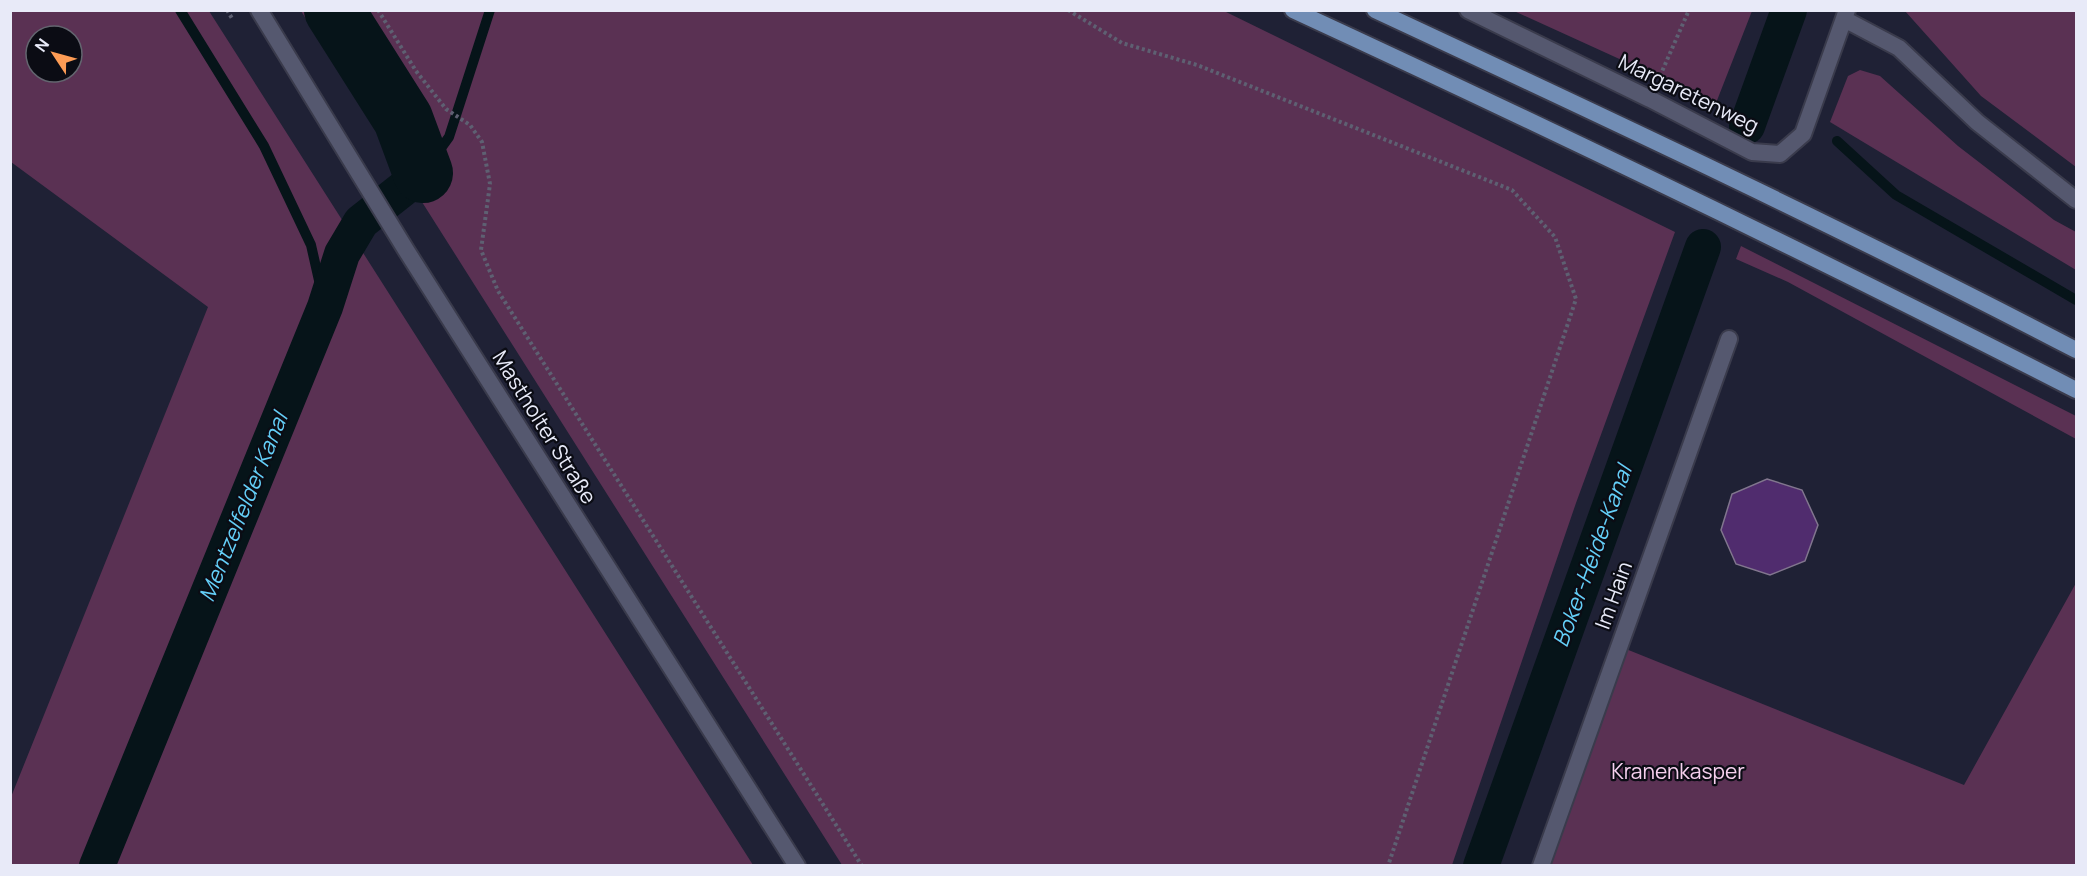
<svg xmlns="http://www.w3.org/2000/svg" width="2087" height="876" viewBox="0 0 2087 876" font-family="Manrope,sans-serif">
<style>
.green{fill:#5a3153;fill-rule:evenodd}
.lines{fill:none;stroke-linecap:round;stroke-linejoin:round}
.stream{stroke:#061419;stroke-width:10}
.canal{stroke:#061419;stroke-width:36}
.river{stroke:#061419;stroke-width:60}
.building{fill:#502c6e;stroke:#81768e;stroke-width:1.5}
.service-casing{stroke:#3a3b4c;stroke-width:20}
.minor-casing{stroke:#3a3b4c;stroke-width:20}
.tertiary-casing{stroke:#3a3b4c;stroke-width:20}
.primary-casing{stroke:#3a3b4c;stroke-width:20}
.path{stroke:#5e6072;stroke-width:4;stroke-dasharray:3 3;stroke-linecap:butt}
.service{stroke:#55586f;stroke-width:16}
.minor{stroke:#55586f;stroke-width:16}
.tertiary{stroke:#55586f;stroke-width:16}
.primary{stroke:#718db5;stroke-width:16}
.labels{text-anchor:middle;dominant-baseline:central;stroke-width:4.5;stroke-linejoin:round;paint-order:stroke}
.street-label{font-size:21px;fill:#e8eaf8;stroke:#0b0c14}
.park-label{font-size:21px;fill:#f6d0ee;stroke:#0b0c14}
.water-label{font-size:22px;font-style:italic;fill:#64cff8;stroke:#0b0c14}
</style>
<rect width="100%" height="100%" fill="#1f2135"/>
<path class="green" d="M11 10 209 11 753 865H11V797L208 307 11 162ZM36 36H72V72H36Z
M301 11H1224L1675 232 1576 503 1452 865H842Z
M1514 11H1752L1716 103Z
M1905 11H2076V167L1981 96Z
M1860 70 1880 76 1958 146 2054 220 2076 232V270L1830 122 1848 76Z
M1741 246 2076 416V439L1788 282 1736 259Z
M2076 583V865L1544 866 1621 647 1964 785Z"/>
<g class="lines">
<path class="stream" d="M180 10 264 146 311 245 325 307
M1837 141 1896 195 2076 300
M423 173 449 137 490 10"/>
<path class="canal" d="M1747 126 1789 10
M97 866 325 307 342 254 361 222 423 173
M1481 866 1703 247"/>
<path class="river" d="M334 10 403 119 423 173"/>
</g>
<path class="building" d="M1767 479 1802 490 1818 525 1805 561 1770 575 1736 564 1721 530 1732 494Z"/>
<g class="lines">
<g class="service-casing">
<path id="service" d="M1541 866 1729 339"/>
</g>
<g class="minor-casing">
<path id="minor" d="M1468 10 1650 99 1752 152 1780 154 1803 134 1847 10
M1844 19 1899 48 1977 122 2076 200"/>
</g>
<g class="tertiary-casing">
<path id="tertiary" d="M259 10 406 250 797 866"/>
</g>
<g class="primary-casing">
<path id="primary" d="M1293 10C1557 132 1818 258 2076 390
M1375 10C1611 120 1846 230 2076 350"/>
</g>
<path class="path" d="M227 10 233 20
M378 10 416 71 446 109 470 125 482 142 490 184 481 250 498 291 862 866
M1068 10 1122 43 1197 65 1512 190 1555 237 1576 299 1388 866
M1660 76 1689 10"/>
<use href="#service" class="service"/>
<use href="#minor" class="minor"/>
<use href="#tertiary" class="tertiary"/>
<use href="#primary" class="primary"/>
</g>
<g class="labels">
<g class="street-label">
<text transform="translate(1689 93) rotate(26)">Margaretenweg</text>
<text transform="translate(545 427) rotate(58)">Mastholter Straße</text>
<text transform="translate(1613 595) rotate(-70)">Im Hain</text>
</g>
<g class="park-label">
<text x="1678" y="771">Kranenkasper</text>
</g>
<g class="water-label">
<text transform="translate(243 507) rotate(-68)">Mentzelfelder Kanal</text>
<text transform="translate(1592 556) rotate(-70)">Boker-Heide-Kanal</text>
</g>
</g>
<rect width="2087" height="876" fill="none" stroke="#e8eaf8" stroke-width="24"/>
<g transform="translate(54 54) rotate(306)"><circle r="28" fill="#0b0c14" stroke="#63656f" stroke-width="1.5"/>
<path d="M0-4.5L10 22L0 15L-10 22Z" fill="#fd9c55"/>
<text y="-9" font-size="16" font-weight="bold" text-anchor="middle" fill="#e8eaf8">N</text>
</g>
</svg>
